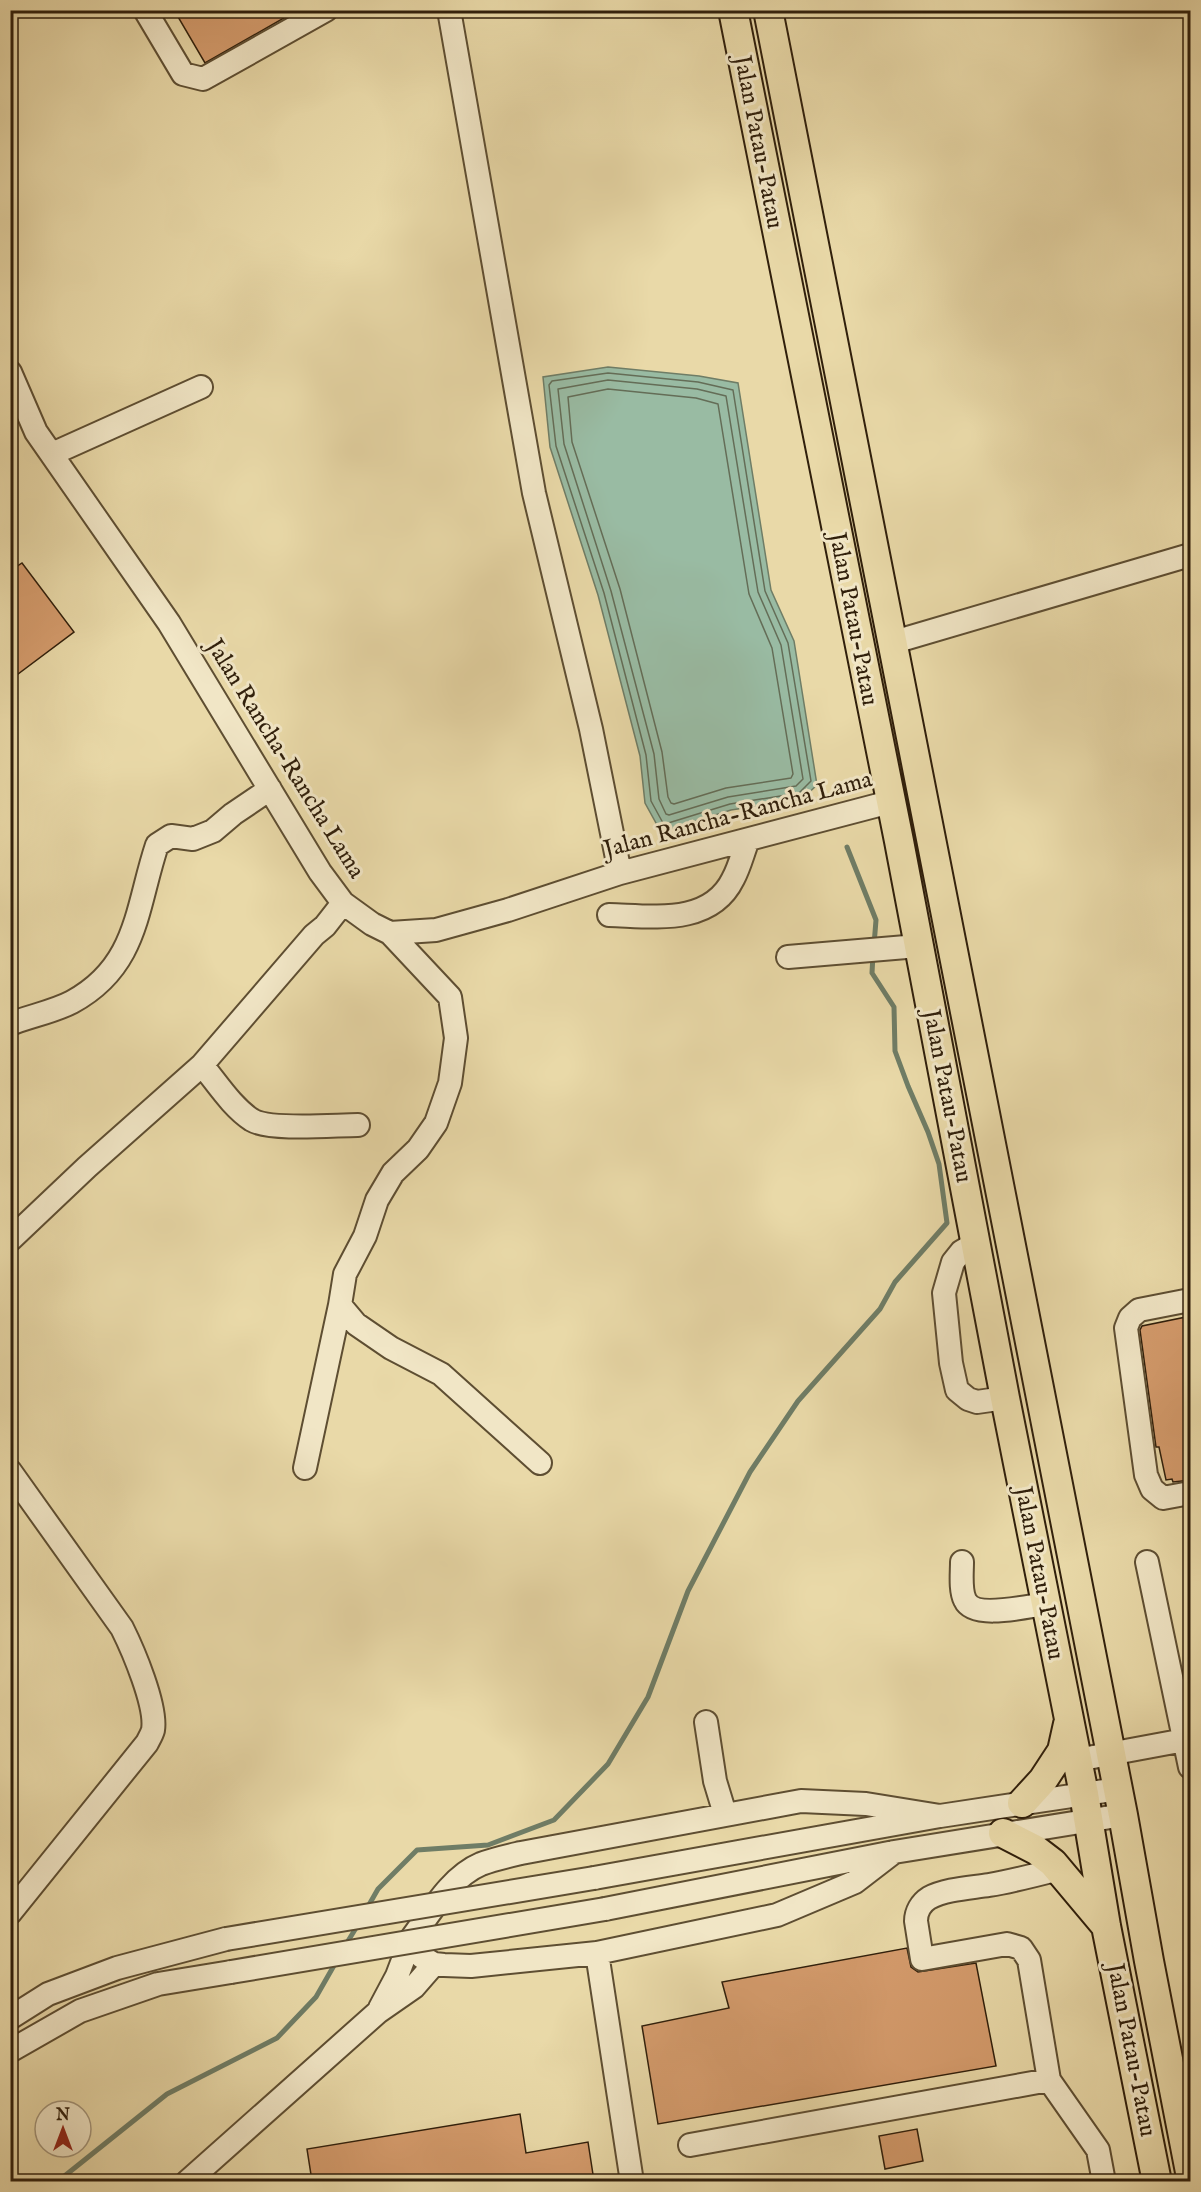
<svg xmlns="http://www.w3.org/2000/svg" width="1201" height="2192" viewBox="0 0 1201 2192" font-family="'IM FELL English',serif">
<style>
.water{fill:#99bba3;stroke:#6f7d66;stroke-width:1.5}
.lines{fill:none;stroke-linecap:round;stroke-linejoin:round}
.shore{stroke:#646d57;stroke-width:1.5}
.stream{stroke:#6f7d66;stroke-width:5}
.building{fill:#d49b6c;stroke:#301f0b;stroke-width:1.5}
.minor-casing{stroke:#5e4e32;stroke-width:26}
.major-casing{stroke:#301f0b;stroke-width:32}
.minor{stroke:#f1e6c6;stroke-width:22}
.major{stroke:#e9d9a8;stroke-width:28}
.minor-bridge-casing{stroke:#5e4e32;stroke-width:26;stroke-linecap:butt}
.minor-bridge{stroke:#f1e6c6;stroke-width:22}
.labels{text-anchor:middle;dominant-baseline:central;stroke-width:6;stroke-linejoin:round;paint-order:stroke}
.street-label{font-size:24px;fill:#301f0b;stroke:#f1e6c6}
</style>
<rect width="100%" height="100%" fill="#e9d9a8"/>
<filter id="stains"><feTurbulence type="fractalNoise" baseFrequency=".00333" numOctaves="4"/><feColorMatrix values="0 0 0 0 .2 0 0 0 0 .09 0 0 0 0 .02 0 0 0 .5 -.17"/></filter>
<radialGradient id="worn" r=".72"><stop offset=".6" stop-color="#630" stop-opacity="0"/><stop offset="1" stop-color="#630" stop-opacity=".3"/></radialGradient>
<path class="water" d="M608 367 699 376 738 383 771 590 794 641 817 785 802 799 731 810 661 832 645 803 640 756 598 595 550 447 543 377Z"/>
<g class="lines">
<path class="shore" d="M608 373 698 382 733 390 765 591 788 643 811 781 799 793 730 804 665 824 663 823 651 801 646 755 604 593 556 446 549 385 552 381Z
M608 380 697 389 726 396 758 592 781 645 803 779 796 786 728 797 669 815 666 814 659 799 654 754 611 591 564 444 558 389Z
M608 389 696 398 718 404 749 594 772 648 793 774 791 778 726 788 674 804 671 803 668 797 662 752 620 589 572 442 568 397Z"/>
<path class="stream" d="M847 847 876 920 874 945
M366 1910 378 1889 417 1850 488 1845 554 1820 608 1764 648 1697 688 1591 750 1472 798 1401 880 1309 895 1282 947 1223 939 1164 928 1132 908 1086 895 1051 894 1007 872 973 873 954
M345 1946 359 1923
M57 2182 167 2094 277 2038 316 1997 336 1962"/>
</g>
<path class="building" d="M174 10H298L205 63Z
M22 563 74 632 10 680V571Z
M1191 1316V1480L1173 1482 1172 1479 1166 1480 1159 1447H1156L1140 1330 1142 1326Z
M907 1948 911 1967 918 1972 976 1963 996 2066 658 2124 642 2026 729 2008 722 1982Z
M520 2114 526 2153 588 2142 594 2181H312L307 2149Z
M917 2129 923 2161 885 2169 879 2136Z"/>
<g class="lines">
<g class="minor-casing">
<path id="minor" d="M145 10 183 74 203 79 326 10
M449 10 534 493 591 729 620 873
M10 372 36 432 169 623 320 872 343 903 372 924 390 933 436 930 508 910 620 873 890 802
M52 454 201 387
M894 642 1190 555
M609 915C652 916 710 926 733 879 740 866 743 852 748 840
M390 933 450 997 456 1038 450 1083 436 1123 418 1149 393 1173 377 1200 365 1236 345 1274 340 1305 356 1324 391 1348 441 1374 540 1463
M788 957 918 946
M10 1024C30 1016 53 1012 72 1002 138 966 136 908 157 845L171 836 193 839 213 831 233 814 270 789
M202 1065C217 1083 232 1107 252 1120 270 1131 335 1125 358 1125
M10 1240 87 1167 202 1065 314 935 325 926 343 903
M976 1243 961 1252 953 1262 944 1293 951 1363 957 1390 968 1399 977 1402 1005 1398
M1190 1300 1139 1310 1130 1318 1126 1328 1146 1475 1152 1489 1163 1498 1190 1493
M305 1468 340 1305
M10 1471 122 1628C133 1650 157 1706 153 1730 152 1734 149 1739 147 1743L10 1913
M962 1562C962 1573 960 1590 965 1600 974 1620 1028 1606 1046 1604
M1147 1562 1190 1767
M706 1722 715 1781 725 1814
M1077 1760 1190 1739
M894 1852 855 1882 777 1915 597 1953 471 1966 444 1965 434 1964 422 1957 411 1939C430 1914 450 1877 481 1864 494 1859 508 1856 521 1853L801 1801 866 1804 940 1816
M1059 1869C1036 1875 1013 1881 989 1885 970 1888 946 1889 929 1898 921 1903 916 1912 916 1921L922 1959 1007 1944 1021 1948 1029 1960 1049 2080 1098 2150 1104 2182
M594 1878 940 1816 1118 1789
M605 1909 894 1852 1123 1815
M597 1953 632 2182
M380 2008 397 1976 411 1939
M10 2018 48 1994 117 1968 226 1939
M10 2051 80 2011 158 1984 231 1972
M690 2145 1049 2080
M187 2182 378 2012 414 1987 434 1964"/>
</g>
<g class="major-casing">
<path id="major" d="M733 10 899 841 1005 1398 1084 1794 1106 1926 1157 2182
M768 10 1123 1815 1149 1961 1190 2172
M1022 1803 1043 1780 1062 1751 1068 1724
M1003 1833 1036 1850 1053 1863 1105 1925"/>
</g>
<use href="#minor" class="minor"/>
<use href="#major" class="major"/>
<g class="minor-bridge-casing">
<path id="minor-bridge" d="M226 1939 594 1878
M231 1972 605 1909"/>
</g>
<use href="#minor-bridge" class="minor-bridge"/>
</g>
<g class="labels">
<g class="street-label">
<text transform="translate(758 142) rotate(79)">Jalan Patau-Patau</text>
<text transform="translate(853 619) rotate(79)">Jalan Patau-Patau</text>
<text transform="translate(285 759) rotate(58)">Jalan Rancha-Rancha Lama</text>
<text transform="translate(738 815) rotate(-15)">Jalan Rancha-Rancha Lama</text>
<text transform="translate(947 1096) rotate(79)">Jalan Patau-Patau</text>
<text transform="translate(1039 1573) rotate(79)">Jalan Patau-Patau</text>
<text transform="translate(1131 2050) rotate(79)">Jalan Patau-Patau</text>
</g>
</g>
<rect width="1201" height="2192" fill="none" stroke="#e9d9a8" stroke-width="36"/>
<rect x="12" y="12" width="1177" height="2168" fill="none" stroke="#301f0b" stroke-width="3"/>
<rect x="18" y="18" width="1165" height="2156" fill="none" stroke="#301f0b" stroke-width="1.5"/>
<g transform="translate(63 2129)"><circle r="28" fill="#f1e6c6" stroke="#a4967b" stroke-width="1.5"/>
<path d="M0-4.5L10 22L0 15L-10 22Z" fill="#8f2418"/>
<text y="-9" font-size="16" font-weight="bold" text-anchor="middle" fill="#301f0b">N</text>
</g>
<rect width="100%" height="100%" filter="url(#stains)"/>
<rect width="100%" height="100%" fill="url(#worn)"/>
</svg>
